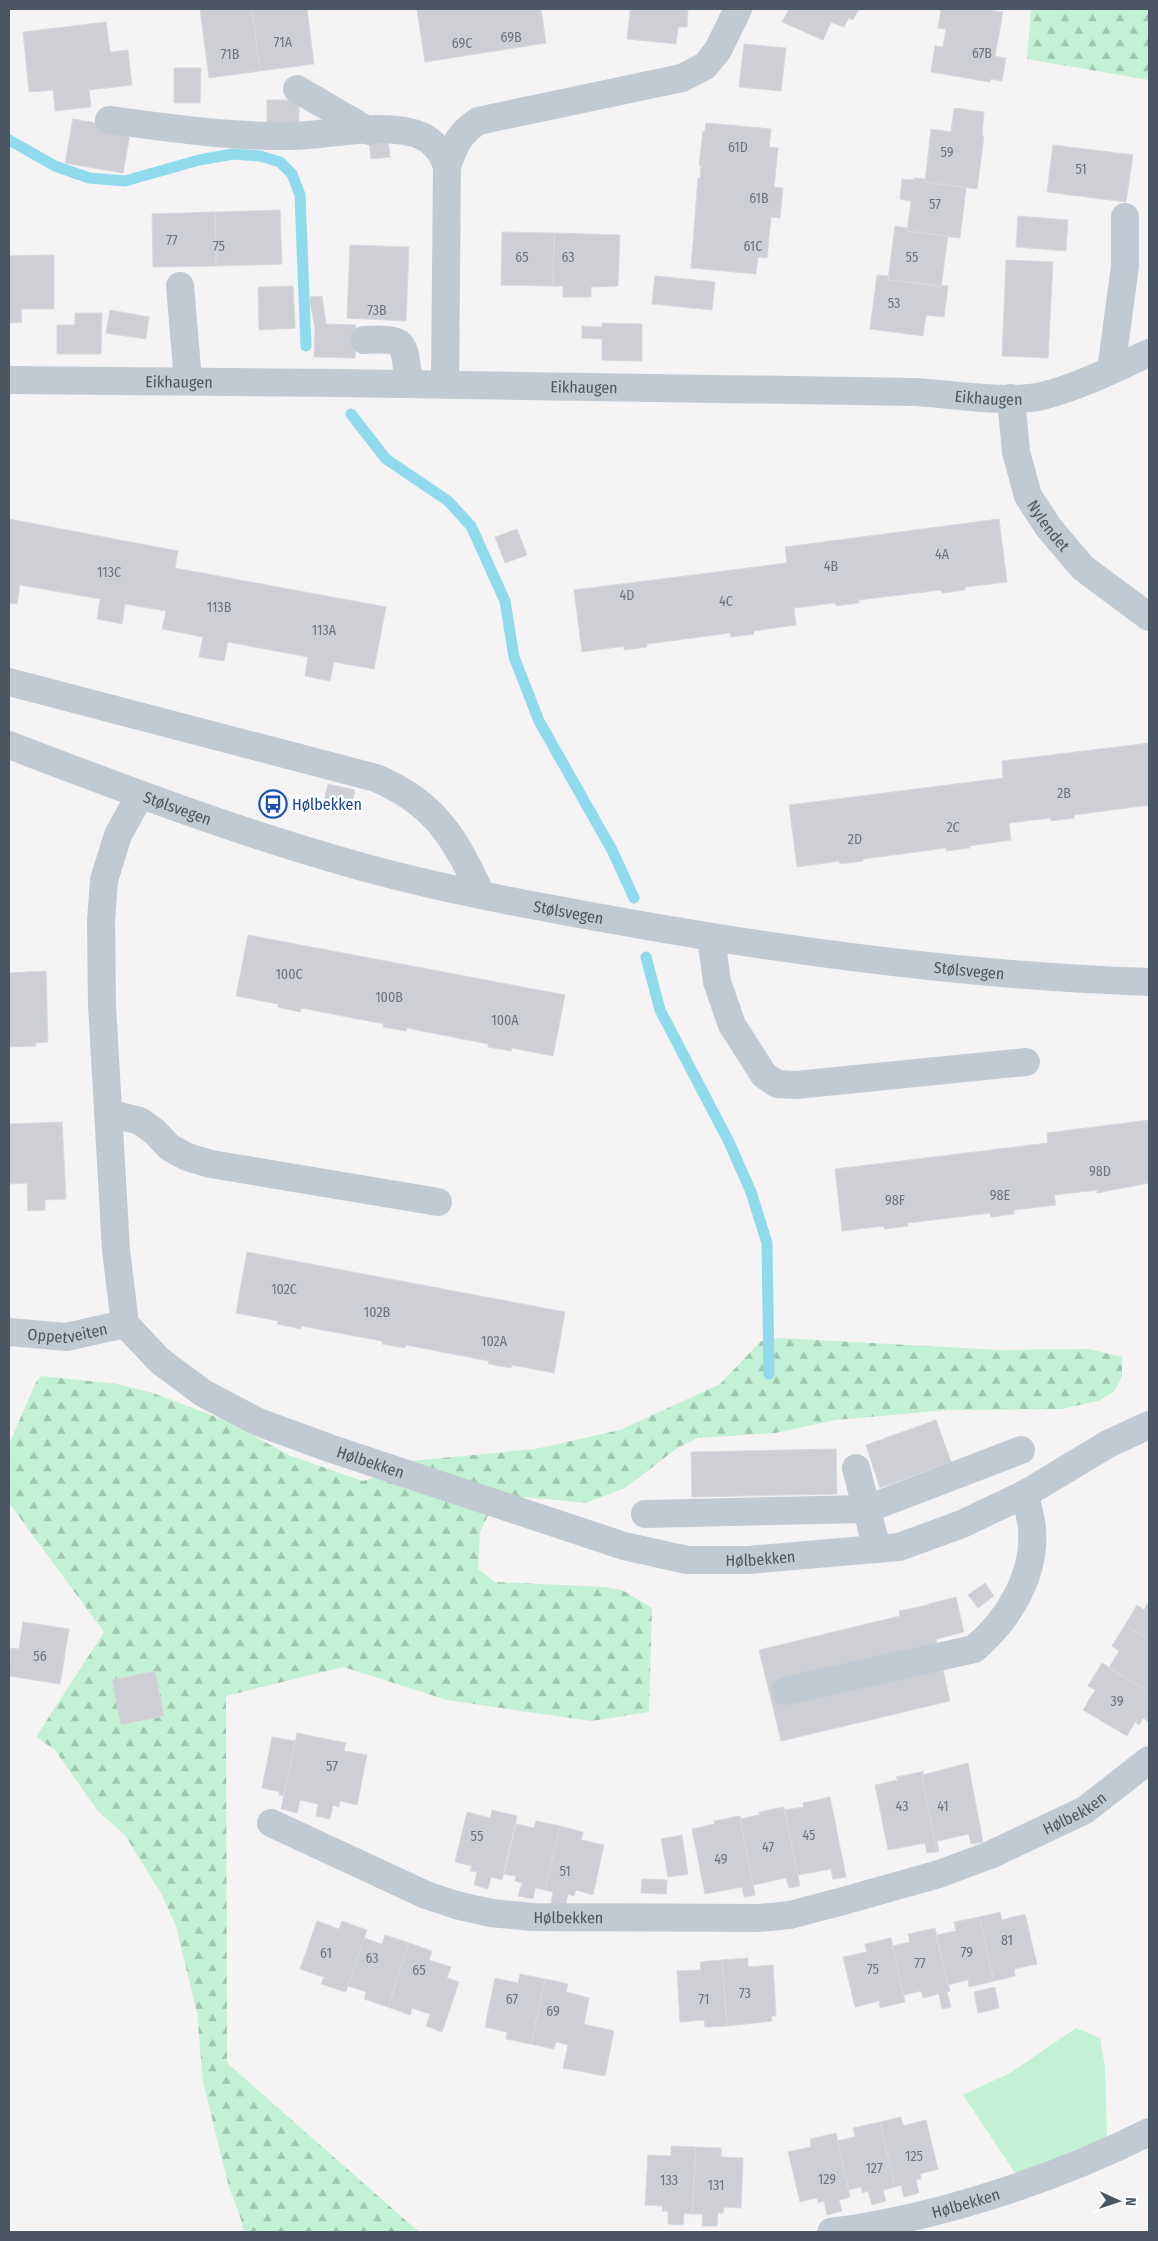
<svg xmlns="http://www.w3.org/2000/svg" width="1158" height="2241" viewBox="0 0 1158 2241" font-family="'Fira Sans Condensed',sans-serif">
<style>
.green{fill:#c3f1d5}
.forest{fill:url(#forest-firs)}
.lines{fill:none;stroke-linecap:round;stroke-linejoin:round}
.stream{stroke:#90daee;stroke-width:11}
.building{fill:#cdcfd5;stroke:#d7d9de}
.minor{stroke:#c1cad2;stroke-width:28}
.labels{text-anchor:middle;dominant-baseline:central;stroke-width:5;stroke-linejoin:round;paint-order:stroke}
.number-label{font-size:14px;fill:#6b747e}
.street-label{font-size:16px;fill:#4a5661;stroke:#fff}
.transit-label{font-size:16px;fill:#164399;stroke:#fff;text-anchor:start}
</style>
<defs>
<pattern id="forest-firs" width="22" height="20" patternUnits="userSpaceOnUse" patternTransform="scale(1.25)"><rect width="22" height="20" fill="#c3f1d5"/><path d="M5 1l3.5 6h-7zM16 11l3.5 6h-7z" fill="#a0c6b0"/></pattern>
</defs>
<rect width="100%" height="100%" fill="#f5f3f3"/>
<path class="green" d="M1076 2028 1100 2038 1105 2067 1107 2139 1017 2176 963 2095 1010 2073Z"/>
<path class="forest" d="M1031 9H1149V80L1027 59Z
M780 1338 1000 1350 1089 1349 1122 1357V1376L1114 1392 1098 1401 1062 1409 949 1410 835 1420 775 1433 697 1438 676 1449 625 1488 586 1503 524 1497 488 1515 480 1532 478 1569 495 1582 604 1587 622 1590 652 1608 649 1712 591 1721 447 1700 343 1667 226 1696 227 2063 419 2232H244L240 2216 229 2187 203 2082 197 2013 176 1926 162 1895 125 1835 97 1810 55 1750 36 1737 104 1632 9 1503V1444L37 1380 41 1376 117 1384 153 1393 224 1420 291 1456 363 1481 380 1476 390 1463 535 1449 620 1430 720 1384 761 1341Z"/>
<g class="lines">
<path class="stream" d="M9 140 55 166 89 178 125 181 199 160 233 154 260 156 280 162 292 174 300 195 306 346
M351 414 386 459 448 501 471 526 505 601 514 657 539 721 612 850 634 898
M646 957 660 1010 729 1142 751 1192 767 1243 769 1374"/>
</g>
<path class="building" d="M200 9H252L260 71 209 78Z
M252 9H307L314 64 260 71Z
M417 9H541L546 43 425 62Z
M632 9H688L687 27H678L676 44 627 39 630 11Z
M789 9H859L853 20 849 18 844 27 831 22 823 40 782 22Z
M941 9H981L1003 12 995 56 1006 58 1002 81 991 79 990 82 931 72 935 46 943 47 946 29 938 28Z
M106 22 110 52 128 50 132 85 89 90 91 107 55 111 53 90 29 92 23 32Z
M744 44 786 48 781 91 739 87Z
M174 68H201L200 103H174Z
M267 100H299V125H267Z
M954 108 984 112 982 136H984L977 189 925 182 931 129 951 132Z
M73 119 131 129 123 173 65 163Z
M706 123 771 129 769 147 778 148 774 187 783 188 780 218 771 217 767 258 758 257 756 274 691 268 698 178H700L701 166 699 165 703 131H705Z
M388 139 390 157 371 159 369 140Z
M1053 145 1133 155 1126 202 1047 192Z
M914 178 925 179V182L966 188 960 238 907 231 911 201 900 199 902 179 914 180Z
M280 210 282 264 216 266 215 212Z
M215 212 216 266 153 267 152 214Z
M1018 216 1068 220 1066 251 1016 247Z
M895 226 907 228V231L948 236 941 287 888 280Z
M502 232 554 233 553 286 501 285Z
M554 233 620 235 618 286 591 287V297H563V286H553Z
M350 245 409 247 406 321 347 318Z
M54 255V309H21L22 322 9 323V256Z
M1006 260 1053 262 1048 358 1002 356Z
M877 275 889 276 888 280 948 286 944 317 926 315 923 336 870 329Z
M655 276 715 282 712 310 652 304Z
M293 286 295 328 259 330 258 287Z
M322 296 326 324 356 325 355 358 314 357 315 328 309 297Z
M110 310 149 317 146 339 106 333Z
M75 313H102L101 354H57V325H75Z
M602 323 642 324V361L602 360V339L582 338V326L602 327Z
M9 519 178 551 175 568 386 607 374 669 334 662 330 681 305 676 308 657 228 642 224 661 199 657 203 637 162 629 166 611 125 604 122 624 97 619 100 599 20 585 17 604 9 603Z
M999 519 1007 582 965 587V590L942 593 941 590 859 600V603L836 606 835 603 794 608 796 625 753 631 754 634 731 637 730 633 647 644V647L624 650V646L582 652 574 590 787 563 785 547Z
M517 529 527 555 505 563 495 537Z
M1149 743V805L1074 815V818L1051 821 1050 818 1009 823 1011 840 969 846 970 848 946 851V848L863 859V861L840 864 839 861 797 867 789 805 1003 778 1002 761Z
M328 784 355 790 350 811 323 805Z
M248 935 565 995 553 1056 512 1048 511 1051 488 1047V1044L407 1028 406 1031 383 1027 384 1024 301 1008 300 1012 278 1007V1004L236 996Z
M46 971 48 1042 35 1043 36 1046 9 1047V973Z
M1149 1120V1183L1097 1193V1190L1054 1195 1056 1205 1014 1210V1214L991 1217 990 1213 908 1223V1226L884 1229V1226L842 1231 835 1169 1048 1143 1047 1133Z
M62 1122 66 1199 45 1200V1210L28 1211 27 1183 9 1184V1124Z
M247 1252 565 1312 554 1373 512 1365 511 1368 488 1364 489 1361 406 1345 405 1348 382 1344V1341L301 1326V1329L277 1324 278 1321 236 1313Z
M936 1420 951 1462 880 1488 866 1445Z
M836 1449 837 1494 692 1497 691 1452Z
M985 1583 994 1596 978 1608 968 1595Z
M956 1597 964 1632 936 1639 950 1701 781 1741 759 1650 900 1616 899 1611 928 1605 929 1609 928 1604Z
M1149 1601V1640L1125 1625 1137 1605 1144 1610Z
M23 1622 69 1629 60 1684 9 1676 11 1648 19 1649Z
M1125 1625 1149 1640V1692L1109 1668 1119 1651 1112 1646Z
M1102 1663 1149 1692V1722L1143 1718 1139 1725 1135 1722 1127 1736 1083 1710 1095 1690 1088 1686Z
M155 1671 164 1716 121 1725 112 1680Z
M297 1733 346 1743 344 1751 367 1755 357 1805 340 1801 339 1807 333 1805 330 1819 316 1816 318 1804 300 1800 297 1813 281 1809Z
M272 1737 295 1741 284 1796 279 1795 280 1792 262 1788Z
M968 1763 983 1842 971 1844 969 1834 937 1841 939 1851 937 1852 921 1772 923 1771V1775Z
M921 1772 937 1852 927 1853 925 1843 888 1850 875 1785 898 1780 896 1777Z
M830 1797 846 1877 833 1879 831 1869 798 1875 785 1810 804 1807 803 1803Z
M784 1807 800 1886 789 1888 786 1878 753 1885 740 1819 760 1815 759 1812Z
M492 1810 517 1816 502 1880 491 1877 488 1889 474 1885 477 1872 470 1871 472 1866 455 1862 467 1812 490 1818Z
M740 1816 755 1895 744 1897 742 1887 705 1894 692 1829 715 1824 714 1821Z
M536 1821 560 1826 545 1890 535 1888 533 1899 518 1896 522 1883 515 1881 516 1876 504 1874 516 1824 534 1828Z
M560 1826 583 1832 581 1840 604 1845 593 1895 576 1890 574 1896 568 1894 565 1907 551 1904 553 1892 545 1890Z
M682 1835 688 1874 668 1877 661 1839Z
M642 1879 667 1880 666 1894 641 1893Z
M1000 1912 1002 1920 1025 1914 1037 1964 1014 1969 1015 1976 994 1981 979 1917Z
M979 1917 994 1981 969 1987 968 1980 948 1985 936 1935 956 1931 954 1922Z
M317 1921 339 1929 342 1921 367 1930 346 1992 321 1984 324 1977 300 1969Z
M935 1928 950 1991 947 1992 951 2007 942 2009 939 1994 923 1998 921 1991 904 1995 892 1946 910 1942 908 1934Z
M385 1935 409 1943 388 2007 364 1999 366 1992 348 1986 364 1938 382 1944Z
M891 1938 905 2002 880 2008 879 2001 855 2007 843 1957 867 1952 865 1944Z
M409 1943 432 1951 429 1960 451 1967 447 1978 459 1982 442 2032 426 2026 430 2014 412 2008 410 2015 388 2007Z
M748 1958V1967L773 1965 776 2016H771L772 2021 727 2026 722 1960Z
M722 1960 727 2026 705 2027 704 2020 680 2022 677 1971 701 1970 700 1962Z
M520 1974 545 1979 531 2044 506 2039 507 2032 485 2027 495 1978 518 1983Z
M545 1979 568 1984 566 1992 589 1998 584 2024 614 2031 605 2076 563 2068 568 2045 556 2042 554 2049 531 2044Z
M995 1987 999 2008 978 2013 974 1992Z
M901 2117 903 2126 926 2120 938 2169 920 2174 921 2179 916 2180 919 2193 904 2197 901 2185 895 2187 880 2122Z
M880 2122 895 2187 883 2190 886 2201 872 2205 868 2191 862 2193 861 2187 849 2190 837 2141 855 2137 853 2128Z
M836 2133 850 2197 839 2200 842 2211 827 2215 824 2201 818 2203 817 2198 800 2202 788 2152 811 2147 810 2139Z
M671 2146 696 2147 692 2214 684 2213 683 2225 668 2224V2211H662L663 2206 645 2205 648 2155 671 2156Z
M696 2147 721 2148V2157L743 2158 741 2208 724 2207 723 2213H718L717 2226H702L703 2214H692Z"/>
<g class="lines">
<g class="minor">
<path d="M297 89 369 131"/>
<path d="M109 120C169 128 231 137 291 136 330 135 371 124 409 132 428 135 441 149 447 166"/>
<path d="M180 286 188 381"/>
<path d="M364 340C409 338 403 342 409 384"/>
<path d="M1111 370 1125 266V217"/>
<path id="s1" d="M9 380 338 383 915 392C952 394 1006 404 1042 396 1079 387 1115 368 1149 353"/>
<path d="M445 384 447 166C455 144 459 134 478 121L682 78 705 66 718 50 738 9"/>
<path id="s2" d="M1011 398 1016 452 1028 496 1049 528 1083 568 1149 617"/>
<path d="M9 682 376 778C435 803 455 838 481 894"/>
<path id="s3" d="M9 745C124 789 240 833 359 866 445 890 535 906 624 922 797 953 973 976 1149 982"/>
<path id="s4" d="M140 795 118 835 104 880 101 921 102 1005 116 1250 125 1324 160 1361 203 1393 258 1422 332 1449 624 1546 687 1560H748L899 1547 962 1524 1025 1494 1108 1444 1149 1425"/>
<path d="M711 937 717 982 732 1025 764 1075 777 1084 796 1085 1026 1062"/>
<path d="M108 1113 140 1121 155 1132 169 1147 187 1157 211 1164 438 1202"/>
<path id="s5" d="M9 1332 66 1337 125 1324"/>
<path d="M856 1468 877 1549"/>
<path d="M645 1514 867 1509 1021 1450"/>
<path d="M785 1691 974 1649C1008 1620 1036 1576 1032 1528 1031 1517 1027 1506 1025 1494"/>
<path id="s6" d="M271 1823 426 1895 456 1905 491 1913 532 1917 759 1918 790 1915 843 1901 939 1874 990 1855 1085 1810 1149 1760"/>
<path id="s7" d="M831 2232C937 2218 1053 2180 1149 2132"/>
</g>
</g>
<defs>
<g id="bus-ring" transform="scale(1.4375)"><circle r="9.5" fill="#fff" stroke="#1a4fb4" stroke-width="1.5"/><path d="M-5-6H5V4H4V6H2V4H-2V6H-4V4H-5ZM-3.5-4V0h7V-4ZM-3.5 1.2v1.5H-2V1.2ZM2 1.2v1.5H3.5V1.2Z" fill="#1a4fb4"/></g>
</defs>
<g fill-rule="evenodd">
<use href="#bus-ring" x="273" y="804"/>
</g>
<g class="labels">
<g class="number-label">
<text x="511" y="37">69B</text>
<text x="283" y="42">71A</text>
<text x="462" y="43">69C</text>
<text x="982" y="53">67B</text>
<text x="230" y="54">71B</text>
<text x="738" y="147">61D</text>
<text x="947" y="152">59</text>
<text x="1081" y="169">51</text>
<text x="759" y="198">61B</text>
<text x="935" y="204">57</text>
<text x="172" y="240">77</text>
<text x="219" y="246">75</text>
<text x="753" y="246">61C</text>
<text x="522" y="257">65</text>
<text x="568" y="257">63</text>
<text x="912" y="257">55</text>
<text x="894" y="303">53</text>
<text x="377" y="310">73B</text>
<text x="942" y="554">4A</text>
<text x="831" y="566">4B</text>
<text x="109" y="572">113C</text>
<text x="627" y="595">4D</text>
<text x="726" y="601">4C</text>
<text x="219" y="607">113B</text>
<text x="324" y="630">113A</text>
<text x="1064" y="793">2B</text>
<text x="953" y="827">2C</text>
<text x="855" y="839">2D</text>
<text x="289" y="974">100C</text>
<text x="389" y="997">100B</text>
<text x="505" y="1020">100A</text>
<text x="1100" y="1171">98D</text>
<text x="1000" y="1195">98E</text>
<text x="895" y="1200">98F</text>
<text x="284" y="1289">102C</text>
<text x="377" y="1312">102B</text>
<text x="494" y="1341">102A</text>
<text x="40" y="1656">56</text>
<text x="1117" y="1701">39</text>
<text x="332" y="1766">57</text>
<text x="902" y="1806">43</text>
<text x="943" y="1806">41</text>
<text x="809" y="1835">45</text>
<text x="477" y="1836">55</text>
<text x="768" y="1847">47</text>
<text x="721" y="1859">49</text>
<text x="565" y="1871">51</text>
<text x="1007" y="1940">81</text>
<text x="967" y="1952">79</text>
<text x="326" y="1953">61</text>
<text x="372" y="1958">63</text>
<text x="920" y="1963">77</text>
<text x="873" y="1969">75</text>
<text x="419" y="1970">65</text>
<text x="745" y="1993">73</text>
<text x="512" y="1999">67</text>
<text x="704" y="1999">71</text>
<text x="553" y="2011">69</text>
<text x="914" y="2156">125</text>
<text x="874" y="2168">127</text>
<text x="827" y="2179">129</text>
<text x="669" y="2180">133</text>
<text x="716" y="2185">131</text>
</g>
<g class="street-label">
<text stroke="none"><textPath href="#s1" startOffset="170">Eikhaugen</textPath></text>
<text stroke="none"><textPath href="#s1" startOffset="575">Eikhaugen</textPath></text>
<text stroke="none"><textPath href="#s1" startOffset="980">Eikhaugen</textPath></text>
<text stroke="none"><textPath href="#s2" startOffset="136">Nylendet</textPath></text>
<text stroke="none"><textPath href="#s3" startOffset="180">Stølsvegen</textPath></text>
<text stroke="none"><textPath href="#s3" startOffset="585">Stølsvegen</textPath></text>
<text stroke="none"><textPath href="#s3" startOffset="990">Stølsvegen</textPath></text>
<text stroke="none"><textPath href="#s5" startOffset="59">Oppetveiten</textPath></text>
<text stroke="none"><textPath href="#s4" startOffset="824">Hølbekken</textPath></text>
<text stroke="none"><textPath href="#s4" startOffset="1229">Hølbekken</textPath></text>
<text stroke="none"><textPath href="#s6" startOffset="841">Hølbekken</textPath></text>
<text stroke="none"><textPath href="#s6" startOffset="316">Hølbekken</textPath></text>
<text stroke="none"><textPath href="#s7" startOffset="138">Hølbekken</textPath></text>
</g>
<g class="transit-label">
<text x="292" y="804">Hølbekken</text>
</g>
</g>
<rect width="1158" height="2241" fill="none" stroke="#4a5661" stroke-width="20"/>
<g transform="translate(1118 2201) rotate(93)" stroke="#ffffff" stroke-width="4" paint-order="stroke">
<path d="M0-4L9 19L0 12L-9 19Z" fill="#4a5661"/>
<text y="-8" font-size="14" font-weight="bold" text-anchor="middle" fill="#4a5661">N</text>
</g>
</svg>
